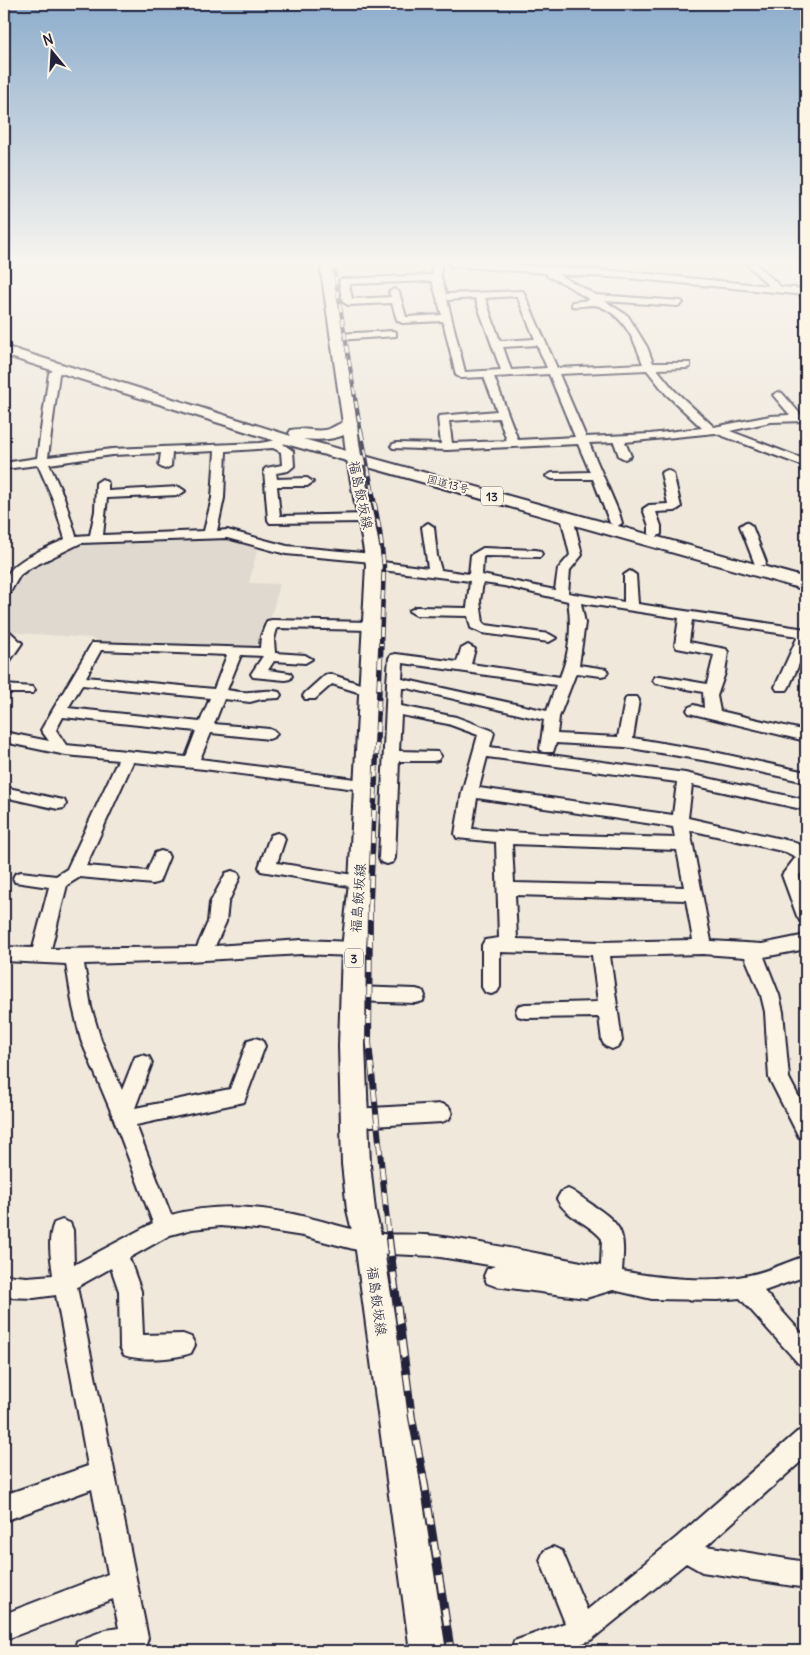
<svg xmlns="http://www.w3.org/2000/svg" width="810" height="1655" viewBox="0 0 810 1655" font-family="Delius,'Klee One',sans-serif">
<style>
.built{fill:#e0d9cf}
.lines{fill:none;stroke-linecap:round;stroke-linejoin:round}
.minor-casing{stroke:#22223b;stroke-width:4}
.major-casing{stroke:#22223b;stroke-width:4}
.highway-casing{stroke:#22223b;stroke-width:4}
.minor{fill:#fcf5e5;fill-rule:evenodd}
.major{fill:#fcf5e5;fill-rule:evenodd}
.highway{fill:#fcf5e5;fill-rule:evenodd}
.rail-far4-casing{stroke:#22223b;stroke-width:4}
.rail-far3-casing{stroke:#22223b;stroke-width:4.5}
.rail-far2-casing{stroke:#22223b;stroke-width:5.5}
.rail-far1-casing{stroke:#22223b;stroke-width:6}
.rail-casing{stroke:#22223b;stroke-width:8}
.rail-far4{stroke:#fcf5e5;stroke-width:2.5;stroke-dasharray:7;stroke-linecap:butt}
.rail-far3{stroke:#fcf5e5;stroke-width:3;stroke-dasharray:9;stroke-linecap:butt}
.rail-far2{stroke:#fcf5e5;stroke-width:4;stroke-dasharray:11;stroke-linecap:butt}
.rail-far1{stroke:#fcf5e5;stroke-width:4.5;stroke-dasharray:13;stroke-linecap:butt}
.rail{stroke:#fcf5e5;stroke-width:5.5;stroke-dasharray:17;stroke-linecap:butt}
.labels{text-anchor:middle;dominant-baseline:central;stroke-width:4;stroke-linejoin:round;paint-order:stroke}
.far-street-label{font-size:11px;fill:#22223b;stroke:#fcf5e5}
.shield{fill:#fcf5e5;stroke:#63616e;stroke-width:1}
.shield-label{font-size:12px;font-weight:bold;fill:#22223b}
.street-label{font-size:14px;fill:#22223b;stroke:#fcf5e5}
</style>
<rect width="100%" height="100%" fill="#efe8db"/>
<filter id="ink" filterUnits="userSpaceOnUse"><feTurbulence type="fractalNoise" baseFrequency=".02" numOctaves="2"/><feDisplacementMap in="SourceGraphic" scale="10" xChannelSelector="R" yChannelSelector="G"/><feConvolveMatrix kernelMatrix="1 2 1 2 8 2 1 2 1" color-interpolation-filters="sRGB"/></filter>
<g filter="url(#ink)">
<path class="built" d="M228 537 258 546 249 583 280 584 261 650 101 643 90 638 20 633 12 631 4 624V603L21 573 73 544 80 542Z"/>
<g class="lines">
<g class="minor-casing">
<path id="minor" d="M433 263H441V278L446 294 523 291 557 368 643 364C635 341 624 315 599 306 591 303 580 308 572 306V302L590 300 565 284 547 276 546 273 451 266 447 263H487L627 272 769 286 746 263H755L781 287 806 289V295L627 278 557 274 596 295 681 301 683 303 678 306 605 301 628 316 647 347 653 363H690V367L686 368 657 369 674 390 714 427 770 416 790 415 773 395 778 392 782 393 801 415H806V421L770 422 730 431 806 460V467L715 433 625 442 631 456 625 459 619 456 614 442 589 443 619 513 622 523 616 527 610 523 593 479H552L546 476 552 473 590 472 578 444 447 450 393 448 391 446 393 444 397 443 441 444 438 418 439 416 497 411 484 377 461 378 456 375 443 321 402 323 397 320 392 303 348 305 343 302 339 281 341 279 432 275ZM432 281 442 315 406 317 399 292 394 289 389 292 391 297 352 299 349 284ZM517 296 535 339 500 341 485 298ZM475 298 501 370 465 372 447 300ZM537 345 547 368 511 370 503 347ZM647 370 666 394 702 428 650 434 586 437 559 374ZM549 374 575 437 518 440 494 377ZM499 418 507 441 452 443 449 421Z
M393 331 396 332V336L337 340 332 337 337 334Z
M61 365 66 368 59 374 48 457 112 449 260 443 272 441 285 436 291 439 283 444 293 451 294 466 288 471 276 473 277 479 307 478 313 482 307 486H277L280 516 367 514 373 518 367 522 270 523 268 520 264 470 266 468 282 465 281 452 273 448 226 451 224 498 217 531 227 530 287 546 373 554 379 558 375 561 428 568 422 527 428 523 434 527 437 556 441 570 469 574 471 555 483 548 536 550 540 551 542 554 540 557 485 556 483 557 482 575 555 590 558 569 570 555 561 517 567 513 573 517 582 555 570 570 568 593 624 602V575L630 571 636 575 638 604 806 629V648L789 687 787 690H777L775 687 798 636 692 620 689 642 726 649 728 652 725 673 717 696 720 711 806 731V741L689 713 687 710 689 707 694 705 704 708 703 692 655 683 653 680 655 677 660 676 707 684 714 655 677 648 675 645 679 618 581 603 585 623 579 665 606 669 608 672 606 675 601 676 576 673 559 717 557 734 618 737 625 700 627 697H637L639 700 633 738 714 752 806 772V782L714 762 625 747 556 743 553 752H543L540 749 544 720 407 688H402L401 706 456 717 491 730 494 733 490 747 685 773 806 800V810L692 785 688 818 790 841 803 846 806 845V867L799 876 806 895V922L800 921 797 916 782 875 796 857 786 852 690 830 711 941 762 944 806 935V949L764 957 779 995 783 1012 789 1078 806 1111V1140L799 1137 769 1078 765 1012 761 995 745 957 703 954 610 956 622 1041 619 1046 612 1049 605 1046 602 1041 599 1017 525 1018 518 1016 516 1011 518 1006 525 1004 598 1002 592 955 500 952V987L497 992 491 994 485 992 482 987V945L485 940 499 938 496 842 457 838 455 834 462 792 478 735 448 724 401 715 399 751 438 752 441 756 438 760 433 761H399L395 858 393 862 387 864 381 862 379 858 387 683 389 658 391 655 396 654 457 662 461 649 468 645 475 649 471 664 560 677C570 653 572 625 568 601L504 586 483 583 480 601 483 623 486 625 549 634 556 638 549 642 482 633 471 628 468 616 416 615 409 611 416 607 467 608 470 581 374 569 368 565 372 562 286 554 227 538 81 543 30 568 20 575 9 594 4 595C4 590 3 583 5 579 14 558 47 549 65 539L52 497 38 465 4 469V463L37 458 49 373ZM215 451 212 498 204 531 103 535 107 498 179 495 185 491 179 487 108 491V483L102 479 96 483 95 511 90 535 76 536 64 497 49 464 112 455 161 453 159 466 165 469 171 466 172 453ZM403 663 556 685 547 711 402 679ZM487 757 677 782 673 815 479 788ZM477 798 673 827 675 838 538 834 472 829ZM512 844 677 850 684 887 514 883ZM515 895 686 900 693 940 600 942 517 939Z
M667 470 673 473 681 507 675 511 656 512 661 526V534L655 538 649 534V526L643 509 649 505 668 504 661 473Z
M746 522 752 526 766 562 765 565H755L754 562 740 526Z
M272 620 371 622 378 626 371 630 277 628 274 640 275 653 305 655 312 659 305 663 274 661 268 670 290 673 292 676 290 679 285 680 253 677 251 674 263 656 241 655 227 690C234 691 242 693 249 692 260 692 268 689 279 692L281 695 279 698 261 699 250 702 224 699 214 724 269 729 274 731 277 734 274 737 269 739 211 733 200 759 363 780 369 781 371 785 369 789 363 790 204 769 133 762 86 866 147 871 155 853 161 851 167 853 169 857 159 882 153 884 80 877 67 885 51 949 197 947 208 922 210 903 226 873 232 871 238 873 240 877 228 903 226 922 215 946 301 940 354 942 360 944 363 949 360 954 354 956 301 954 189 961 84 964 91 1007 101 1040 122 1090 135 1057 142 1055 149 1057 152 1063 135 1108 230 1089 248 1040 255 1038 262 1040 265 1046 244 1102 136 1125 171 1215C215 1203 262 1206 306 1217 327 1222 348 1229 369 1233 391 1236 414 1233 437 1236 492 1244 546 1255 601 1266L602 1239C590 1223 566 1218 557 1199L561 1192 568 1189C577 1193 583 1199 591 1204 624 1226 625 1232 622 1271 656 1278 710 1283 744 1276 765 1273 786 1262 806 1256V1276L764 1291 806 1338V1366L798 1363 740 1298 718 1300 652 1299 613 1290 586 1298 495 1286 487 1283 484 1276 487 1269 495 1266 434 1256 369 1253 303 1236 258 1229 220 1226 192 1229 170 1235 129 1258 141 1291 143 1335 183 1334 191 1337 195 1345 191 1353C176 1359 139 1361 124 1355L120 1347 119 1291 111 1268 77 1287 148 1638 145 1648 136 1651H74L77 1641 106 1630 119 1628 113 1599 4 1640V1614L108 1574 92 1489 4 1521V1495L88 1466 56 1295 34 1298 4 1297V1275L27 1277 53 1275C51 1258 47 1239 54 1223L62 1220 70 1223 73 1230 74 1265 153 1223 110 1109 81 1040 73 1007 66 964 4 961V947L33 948 49 887 15 882 13 878 15 874 21 872 56 876 67 869 118 760 66 755 4 742V732L49 741 41 730 92 643 260 648 261 636 267 621ZM101 650 227 655 214 689 86 677ZM82 685 210 698 200 722 68 708ZM63 717 196 731 186 757 66 745 56 730Z
M4 630 9 631 22 643 9 662 4 663V649L8 644 4 641Z
M330 674 372 688 374 691 372 694 367 695 332 684 315 699H305L303 696 305 693 325 675Z
M4 685 33 687 35 690 33 693H4Z
M4 787 58 799 64 800 66 804 64 808 58 809 4 797Z
M277 833 283 835 285 839 277 863 360 876 366 878 368 882 366 886 360 888 261 871 259 867 269 839 271 835Z
M353 987 416 989 423 991 425 996 423 1001 416 1003 353 1001 346 999 344 994 346 989Z
M442 1104 449 1107 452 1113 449 1119 442 1122 354 1127 347 1124 344 1118 347 1112 354 1109Z
M806 1429V1457L706 1546 806 1562V1588L702 1572 686 1563 591 1640 562 1651H511L514 1641 565 1623 540 1560 544 1551 553 1547 562 1551 587 1610 676 1538 797 1432Z"/>
</g>
<g class="major-casing">
<path id="major" d="M320 263H332L357 424C361 472 376 518 382 565L371 882 366 949 365 1046 370 1164 375 1210 383 1243 446 1651H410L355 1243 347 1210 342 1164 339 1046 342 949 349 882 366 565C360 518 346 472 343 424Z"/>
</g>
<g class="highway-casing">
<path id="highway" d="M4 346 291 436 289 433 291 430C302 427 313 432 325 430 336 428 343 418 356 421L358 424C347 440 321 441 303 439L806 578V590L279 442 4 355Z"/>
</g>
<use href="#minor" class="minor"/>
<use href="#major" class="major"/>
<use href="#highway" class="highway"/>
<g class="rail-far4-casing">
<path id="rail-far4" d="M333 263 361 433"/>
</g>
<g class="rail-far3-casing">
<path id="rail-far3" d="M361 431 380 532 384 566 381 644"/>
</g>
<g class="rail-far2-casing">
<path id="rail-far2" d="M370 909 381 643"/>
</g>
<g class="rail-far1-casing">
<path id="rail-far1" d="M370 907 369 1043 389 1240"/>
</g>
<g class="rail-casing">
<path id="rail" d="M389 1239 412 1418 425 1485 451 1651"/>
</g>
<use href="#rail-far4" class="rail-far4"/>
<use href="#rail-far3" class="rail-far3"/>
<use href="#rail-far2" class="rail-far2"/>
<use href="#rail-far1" class="rail-far1"/>
<use href="#rail" class="rail"/>
</g>
</g>
<linearGradient id="sky" x2="0" y2="1"><stop stop-color="#8dadcc"/><stop offset="0.53" stop-color="#f8f5ef"/><stop offset="1" stop-color="#f8f5ef" stop-opacity="0"/></linearGradient>
<rect width="810" height="495" fill="url(#sky)"/>
<g class="labels">
<g class="far-street-label">
<text transform="translate(448 484) rotate(15)">国道13号</text>
</g>
<g class="shield">
<rect x="481" y="486.5" width="22" height="19" rx="4"/>
<rect x="345" y="948.5" width="18" height="19" rx="4"/>
</g>
<g class="shield-label">
<text x="492" y="496">13</text>
<text x="354" y="958">3</text>
</g>
<g class="street-label">
<text transform="translate(361 495) rotate(78)">福島飯坂線</text>
<text transform="translate(358 898) rotate(-86)">福島飯坂線</text>
<text transform="translate(377 1301) rotate(82)">福島飯坂線</text>
</g>
</g>
<rect width="810" height="1655" fill="none" stroke="#fcf5e5" stroke-width="20"/>
<rect x="10" y="10" width="790" height="1635" fill="none" stroke="#22223b" stroke-width="2" filter="url(#ink)"/>
<g transform="translate(52 52) rotate(342)" stroke="#fcf5e5" stroke-width="4" paint-order="stroke">
<path d="M0-4L9 19L0 12L-9 19Z" fill="#22223b"/>
<text y="-8" font-size="14" font-weight="bold" text-anchor="middle" fill="#22223b">N</text>
</g>
</svg>
